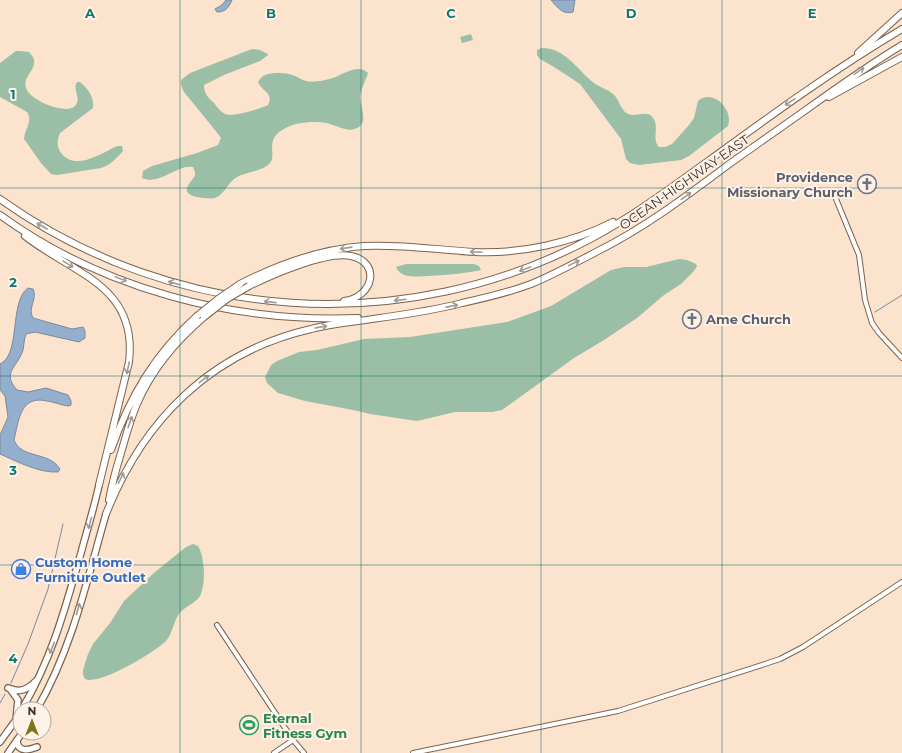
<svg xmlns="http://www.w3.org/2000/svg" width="902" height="753" viewBox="0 0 902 753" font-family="Montserrat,sans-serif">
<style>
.green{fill:#9bbfa6}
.water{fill:#94aecd;stroke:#7b8a9c}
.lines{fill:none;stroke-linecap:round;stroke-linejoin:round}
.stream{stroke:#7b8a9c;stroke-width:1}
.tertiary-casing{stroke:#7d634c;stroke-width:6}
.trunk-casing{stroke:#7d634c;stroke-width:8}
.motorway-casing{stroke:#7d634c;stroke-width:8}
.tertiary{stroke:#fff;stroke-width:4}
.trunk{stroke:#fff;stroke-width:5.5}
.motorway{stroke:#fff;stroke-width:6}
.motorway-bridge-casing{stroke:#7d634c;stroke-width:8;stroke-linecap:butt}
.motorway-bridge{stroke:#fff;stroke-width:6}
.oneway{stroke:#a09a95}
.grid{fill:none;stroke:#0f766e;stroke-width:1;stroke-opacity:0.55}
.labels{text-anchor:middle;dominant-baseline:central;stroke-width:4;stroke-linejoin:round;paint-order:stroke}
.worship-label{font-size:13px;font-weight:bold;fill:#5b616d;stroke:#fff2e8;text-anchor:end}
.street-label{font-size:13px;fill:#41352b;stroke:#fff2e8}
.shop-label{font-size:13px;font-weight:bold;fill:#366cbe;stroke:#fff2e8;text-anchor:start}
.leisure-label{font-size:13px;font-weight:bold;fill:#27864d;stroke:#fff2e8;text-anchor:start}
.grid-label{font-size:13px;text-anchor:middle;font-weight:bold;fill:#0f766e;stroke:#fff2e8;stroke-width:4;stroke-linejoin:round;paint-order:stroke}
</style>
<rect width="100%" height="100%" fill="#fbe3ce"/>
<path class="green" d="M471 34 473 40 462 43 460 37Z
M542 48C566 48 577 70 594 83 601 88 610 90 615 96 619 101 621 108 625 112 634 120 647 108 653 118 660 127 651 139 659 147H665L672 144 689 125 694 118 698 101C712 88 734 109 728 126L689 156 681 160 639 165 630 163 626 159 621 139 580 84 554 67 540 59 537 55V50Z
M252 49 260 50 268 54V55L260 61 224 75 204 85C204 93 208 98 214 103 217 107 221 112 225 114 234 117 259 109 268 105 274 92 262 92 258 82 259 81 261 77 262 77 266 72 286 72 292 75 297 76 301 80 306 81 314 83 326 80 333 78 343 74 359 63 368 73 366 80 359 93 360 99 361 107 367 120 360 126 350 135 337 125 326 123 314 121 295 122 284 129 264 139 277 155 270 163 262 172 247 171 237 177 228 182 225 194 215 198 211 199 202 198 197 197 180 193 188 185 195 176V172L193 167C177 164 159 186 142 178L143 171 152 166 197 153 218 145 221 138 219 135 184 92 181 85V80L190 73Z
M16 51H20L29 52C32 56 35 58 34 63 34 69 28 74 26 80 21 95 46 105 58 108 64 109 71 110 75 106 82 99 72 89 77 82H80C88 89 94 96 93 108L60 133C57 141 56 147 62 154 76 171 102 153 117 146H122L123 151C116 159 110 165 101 168L57 175 51 174 41 163 24 139C25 129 33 121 27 112L0 97V63Z
M679 259 687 260 696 264 697 266 694 271 681 284 664 295 637 318 604 340 574 358 502 410 492 412H455L417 421 370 414 353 410 305 401 278 393 267 383 265 377 271 365 277 361 299 352 317 350 364 339 410 337 507 322 551 306 611 270 624 267H646Z
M406 264H474L479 266 481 270C472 273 418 278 408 276 403 275 398 272 396 267Z
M193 544 198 546C205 557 206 584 200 596 197 602 184 607 179 614 173 622 173 633 166 641 155 652 99 686 85 679L83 675V670L88 654 93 644 110 623 124 601 155 572 186 547Z"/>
<path class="water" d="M226 0H232C229 7 226 12 217 12L215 9 222 5Z
M551 0H575L573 12C563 15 558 8 551 0Z
M28 288 33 289C38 299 27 308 33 318L72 329 83 327 85 331V338L79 342 35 332 26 334C24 339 24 345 23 350 18 367 1 372 17 390L28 392 46 388 68 395 71 401V405L68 406C61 405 54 402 47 401 20 395 19 420 14 440 21 459 49 451 60 469L58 472C39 473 18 462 0 454V435L8 417 5 396 0 390V364C21 355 9 301 28 288Z"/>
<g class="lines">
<path class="stream" d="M875 312 902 295
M11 683 28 644 48 589 63 524
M0 703 5 694"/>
<g class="tertiary-casing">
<path id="tertiary" d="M836 199 859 255 865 300 872 323 879 333 902 358
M217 625 293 740 304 753
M274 753 293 740
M413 753 618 711 768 663 780 659 803 647 902 582"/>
</g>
<g class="trunk-casing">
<path id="trunk" d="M8 688C20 693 27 690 36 681
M10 689 18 700 16 720
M22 709C52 658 65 609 81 553 87 530 94 508 99 485
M37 709C72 649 87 580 106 514
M17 741C18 753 29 750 37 747
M0 742 18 717
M8 753 22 733"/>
</g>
<g class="motorway-casing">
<path id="motorway" d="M858 53 902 13
M829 97 902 57
M0 199C174 323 405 339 594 237 635 215 673 186 711 159 773 114 836 68 902 29
M0 215C102 289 233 323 358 318
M25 236C73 274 138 285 129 362L99 485
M240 284C279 264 320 249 364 246 401 244 438 250 475 252 522 254 571 243 613 222
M249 286C272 275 326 251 351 256 381 262 374 297 344 301
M111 450C130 396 155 354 197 316
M109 500C112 484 116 469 121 453 126 436 130 420 137 404 152 369 176 341 204 317
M106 514C143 420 211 352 311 329 326 325 342 323 358 321 393 316 428 312 462 303 485 298 510 292 531 284 553 275 575 263 596 252 646 227 688 195 732 162 756 145 779 129 803 112 835 89 867 66 902 45"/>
</g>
<use href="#tertiary" class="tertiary"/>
<use href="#trunk" class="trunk"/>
<use href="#motorway" class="motorway"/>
<g class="motorway-bridge-casing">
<path id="motorway-bridge" d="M197 316 218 299 240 284
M204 317 227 299 249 286"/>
</g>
<use href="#motorway-bridge" class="motorway-bridge"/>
</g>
<defs><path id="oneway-shaft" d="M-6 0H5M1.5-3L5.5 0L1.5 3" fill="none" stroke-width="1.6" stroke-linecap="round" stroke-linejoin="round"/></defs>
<g class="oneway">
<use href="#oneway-shaft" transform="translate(859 71) rotate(-35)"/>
<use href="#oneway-shaft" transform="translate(790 102) rotate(146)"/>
<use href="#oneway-shaft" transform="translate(686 196) rotate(-36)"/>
<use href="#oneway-shaft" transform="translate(42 226) rotate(-150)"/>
<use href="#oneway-shaft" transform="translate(346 248) rotate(172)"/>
<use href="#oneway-shaft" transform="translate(476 252) rotate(-177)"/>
<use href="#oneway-shaft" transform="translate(574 263) rotate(-26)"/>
<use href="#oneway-shaft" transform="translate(68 264) rotate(32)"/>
<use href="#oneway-shaft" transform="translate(525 269) rotate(160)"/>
<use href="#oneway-shaft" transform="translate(121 279) rotate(22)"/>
<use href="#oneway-shaft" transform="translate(174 283) rotate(-164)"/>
<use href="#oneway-shaft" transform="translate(400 300) rotate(173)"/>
<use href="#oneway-shaft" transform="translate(270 302) rotate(-174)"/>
<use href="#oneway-shaft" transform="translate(452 306) rotate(-11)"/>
<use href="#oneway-shaft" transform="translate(321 327) rotate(-10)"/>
<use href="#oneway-shaft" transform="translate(128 368) rotate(101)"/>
<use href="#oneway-shaft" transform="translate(204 379) rotate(-37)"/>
<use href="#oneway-shaft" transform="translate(130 422) rotate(-71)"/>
<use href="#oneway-shaft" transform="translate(121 478) rotate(-63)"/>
<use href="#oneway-shaft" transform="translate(90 523) rotate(105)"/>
<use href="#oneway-shaft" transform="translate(78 609) rotate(-74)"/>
<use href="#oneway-shaft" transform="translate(52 648) rotate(112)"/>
</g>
<path class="grid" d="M180 0V753M361 0V753M541 0V753M722 0V753M0 188H902M0 376H902M0 565H902"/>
<defs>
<g id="church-ring" transform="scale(1)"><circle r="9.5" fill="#fff2e8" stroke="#6b7280" stroke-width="1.5"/><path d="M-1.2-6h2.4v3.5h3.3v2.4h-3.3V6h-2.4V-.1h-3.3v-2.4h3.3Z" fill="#6b7280"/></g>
<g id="shop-ring" transform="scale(1)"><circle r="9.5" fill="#fff2e8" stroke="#3f7fe0" stroke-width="1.5"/><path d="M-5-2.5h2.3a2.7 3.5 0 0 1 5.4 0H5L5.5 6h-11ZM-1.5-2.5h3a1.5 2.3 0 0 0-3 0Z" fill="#3f7fe0"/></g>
<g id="stadium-ring" transform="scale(1)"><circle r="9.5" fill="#fff2e8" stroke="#2e9e5b" stroke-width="1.5"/><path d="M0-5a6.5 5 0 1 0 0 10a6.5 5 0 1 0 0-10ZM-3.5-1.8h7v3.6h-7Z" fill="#2e9e5b"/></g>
</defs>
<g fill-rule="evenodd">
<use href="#church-ring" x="867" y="184"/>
<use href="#church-ring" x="692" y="319"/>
<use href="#shop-ring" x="21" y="569"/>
<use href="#stadium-ring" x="249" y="725"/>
</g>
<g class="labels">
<g class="worship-label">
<text x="853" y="177">Providence<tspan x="853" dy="15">Missionary Church</tspan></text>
<text x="706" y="319" text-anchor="start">Ame Church</text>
</g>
<g class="street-label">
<text transform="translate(684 182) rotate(-35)">OCEAN HIGHWAY EAST</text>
</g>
<g class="shop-label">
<text x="35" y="562">Custom Home<tspan x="35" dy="15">Furniture Outlet</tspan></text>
</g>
<g class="leisure-label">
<text x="263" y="718">Eternal<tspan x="263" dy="15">Fitness Gym</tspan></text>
</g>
</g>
<g class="grid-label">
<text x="90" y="18">A</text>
<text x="271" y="18">B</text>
<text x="451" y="18">C</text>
<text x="631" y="18">D</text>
<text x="812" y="18">E</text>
<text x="13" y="99">1</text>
<text x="13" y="287">2</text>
<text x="13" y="475">3</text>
<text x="13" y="663">4</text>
</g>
<g transform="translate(32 721)"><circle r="19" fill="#fff2e8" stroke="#b3a69c"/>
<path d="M0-3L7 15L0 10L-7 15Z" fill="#7f7417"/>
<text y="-6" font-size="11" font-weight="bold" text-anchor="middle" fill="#41352b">N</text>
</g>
</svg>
